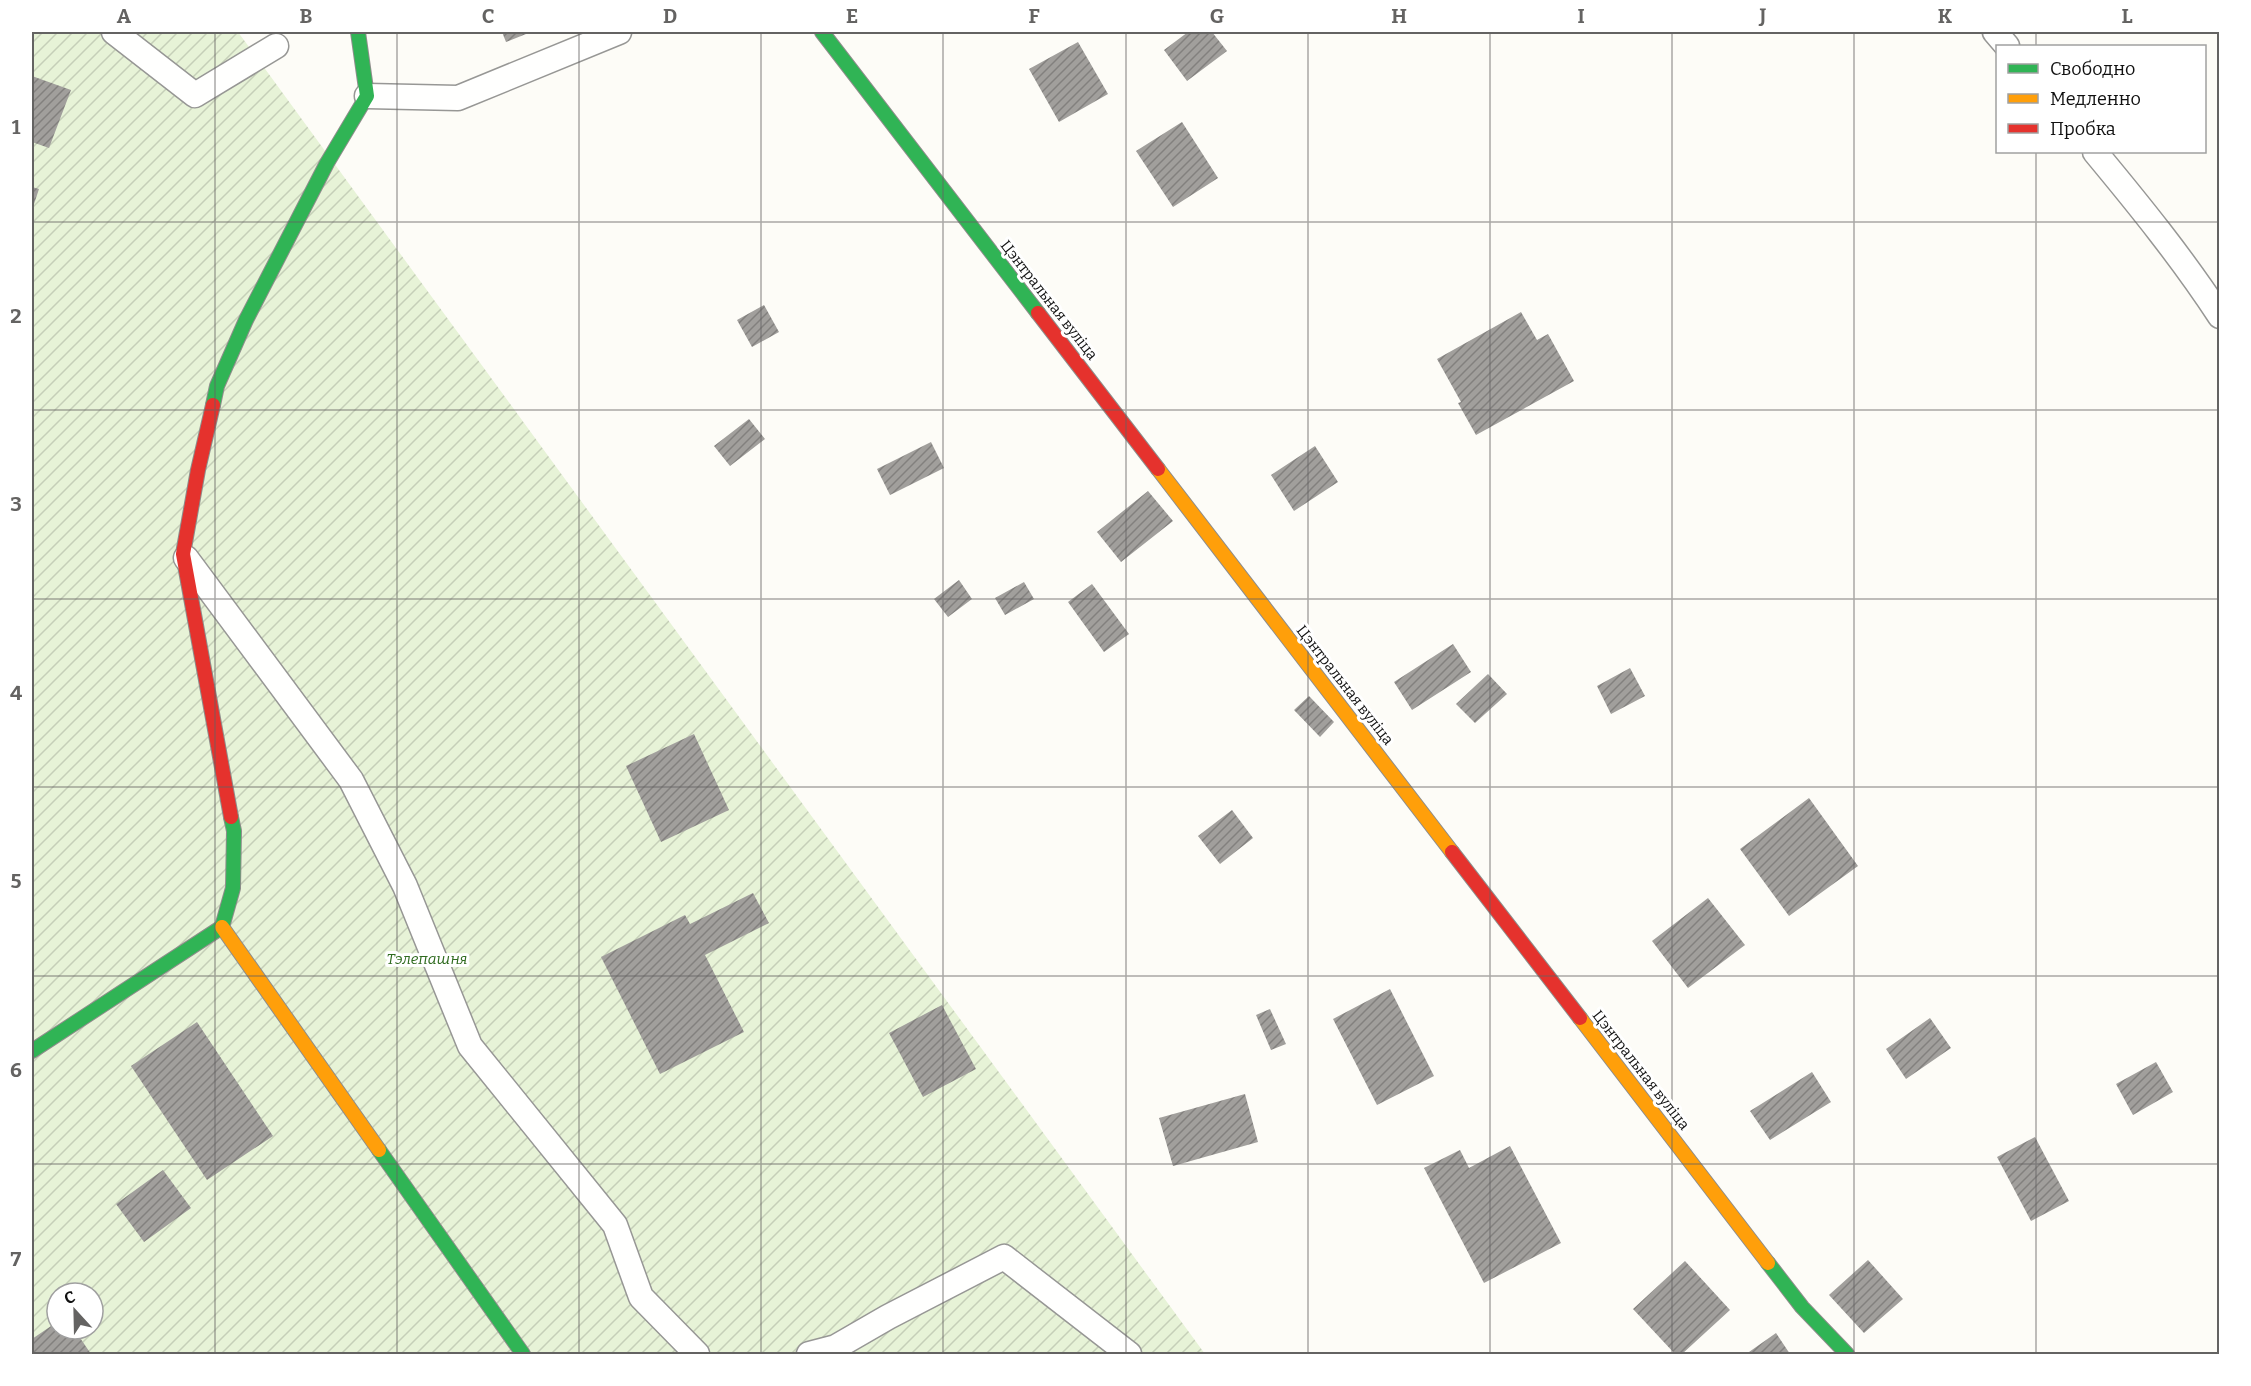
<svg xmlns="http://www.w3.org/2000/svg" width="2251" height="1386" viewBox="0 0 2251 1386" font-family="Bitter,serif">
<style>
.garden{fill:url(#garden-furrows);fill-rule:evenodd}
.building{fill:url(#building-hatch)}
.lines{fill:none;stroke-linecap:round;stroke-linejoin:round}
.lane-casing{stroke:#979795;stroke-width:27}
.fast-casing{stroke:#8e8d8b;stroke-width:16}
.slow-casing{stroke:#8e8d8b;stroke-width:16}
.jam-casing{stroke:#8e8d8b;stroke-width:16}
.lane{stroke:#fffffe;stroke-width:24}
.fast{stroke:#30b455;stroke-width:14}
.slow{stroke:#ff9f0a;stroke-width:14}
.jam{stroke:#e5322d;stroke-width:14}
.grid{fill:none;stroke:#646362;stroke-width:1.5;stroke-opacity:0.55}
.labels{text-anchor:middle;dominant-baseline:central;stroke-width:6;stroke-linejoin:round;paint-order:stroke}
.street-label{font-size:15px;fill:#111;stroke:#fff}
.park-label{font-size:15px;font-style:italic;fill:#2f6b1f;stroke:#fff}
.neatline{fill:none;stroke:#646362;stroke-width:2}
.grid-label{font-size:20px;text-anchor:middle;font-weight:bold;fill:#646362}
</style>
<defs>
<pattern id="garden-furrows" width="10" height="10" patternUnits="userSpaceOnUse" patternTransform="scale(1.5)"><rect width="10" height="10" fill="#e7f3d7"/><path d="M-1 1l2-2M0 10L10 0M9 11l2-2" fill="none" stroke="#c5cfb8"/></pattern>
<pattern id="building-hatch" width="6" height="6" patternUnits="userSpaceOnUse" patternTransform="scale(1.5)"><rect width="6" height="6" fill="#a19f9c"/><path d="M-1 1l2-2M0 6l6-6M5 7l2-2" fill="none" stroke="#82807e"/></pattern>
</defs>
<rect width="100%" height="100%" fill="#fdfcf7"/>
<path class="garden" d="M32 32H238L1205 1354H32ZM57 1293H93V1329H57Z"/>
<path class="building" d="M502 32H531L506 42Z
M1188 32H1212L1227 51 1187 81 1164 50Z
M1078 42 1108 94 1059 122 1029 69Z
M32 76 71 90 49 148 32 142Z
M1182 122 1218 178 1173 207 1136 151Z
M32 187 39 189 32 210Z
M764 305 779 332 752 347 737 320Z
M1521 312 1537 340 1548 334 1574 381 1476 435 1458 403 1461 402 1437 359Z
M749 419 765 439 730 466 714 446Z
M931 442 944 468 890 495 877 469Z
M1315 446 1338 482 1294 511 1271 475Z
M1148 491 1173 521 1121 562 1097 532Z
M959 580 972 599 948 617 934 599Z
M1024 582 1034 599 1005 615 995 598Z
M1092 584 1129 634 1104 652 1068 602Z
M1453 644 1471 672 1412 710 1394 682Z
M1630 668 1645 696 1611 714 1597 686Z
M1488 674 1507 694 1475 723 1456 704Z
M1309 696 1334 722 1320 737 1294 710Z
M694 734 729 810 661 842 626 766Z
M1809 798 1858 866 1789 916 1740 849Z
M1232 810 1253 838 1220 864 1198 836Z
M753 893 769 923 705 955 744 1032 660 1074 601 957 685 915 690 924Z
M1708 898 1745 945 1688 988 1652 941Z
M1390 989 1434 1076 1377 1105 1333 1019Z
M942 1005 976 1069 923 1097 889 1033Z
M1270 1009 1286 1044 1271 1050 1256 1015Z
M1930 1018 1951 1048 1906 1079 1886 1049Z
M197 1022 273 1136 207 1180 131 1066Z
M2156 1062 2173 1092 2133 1115 2116 1084Z
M1812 1072 1831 1102 1770 1140 1750 1111Z
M1245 1094 1258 1142 1173 1166 1159 1118Z
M2035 1137 2069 1201 2031 1221 1997 1157Z
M1510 1146 1561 1243 1484 1283 1424 1168 1460 1150 1469 1168Z
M163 1170 191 1208 144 1242 116 1204Z
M1868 1260 1903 1299 1864 1333 1829 1295Z
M1685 1261 1730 1310 1682 1354H1675L1633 1309Z
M57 1322V1329H74L91 1354H32V1339Z
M1776 1333 1790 1354H1751L1749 1352Z"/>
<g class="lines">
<g class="lane-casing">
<path id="lane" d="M114 32 195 95 276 46
M1995 32 2007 46
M367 96 458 98 619 32
M2095 152C2139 205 2182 258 2220 316
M186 558 351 780 405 886 470 1046 615 1225 641 1297 697 1354
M809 1354 836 1347 888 1317 1004 1257 1129 1354"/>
</g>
<g class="fast-casing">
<path id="fast" d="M822 32 1038 313
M213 405 217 386 246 320 327 163 367 96 358 32
M32 1051 222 927 233 888 234 831 231 817
M379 1150 523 1354
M1768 1263 1802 1307 1847 1354"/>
</g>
<g class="slow-casing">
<path id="slow" d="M1158 469 1452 852
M222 927 379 1150
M1580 1018 1768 1263"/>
</g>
<g class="jam-casing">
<path id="jam" d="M1038 313 1158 469
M213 405 198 470 183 554 231 817
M1452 852 1580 1018"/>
</g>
<use href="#lane" class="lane"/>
<use href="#fast" class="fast"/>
<use href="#slow" class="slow"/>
<use href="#jam" class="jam"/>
</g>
<path class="grid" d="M215 32V1354M397 32V1354M579 32V1354M761 32V1354M943 32V1354M1126 32V1354M1308 32V1354M1490 32V1354M1672 32V1354M1854 32V1354M2036 32V46M2036 152V1354M32 222H2220M32 410H2220M32 599H2220M32 787H2220M32 976H2220M32 1164H2220"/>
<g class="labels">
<g class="street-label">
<text transform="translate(1049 300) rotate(52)">Цэнтральная вуліца</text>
<text transform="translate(1345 685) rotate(52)">Цэнтральная вуліца</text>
<text transform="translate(1641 1070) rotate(52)">Цэнтральная вуліца</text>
</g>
<g class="park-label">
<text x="427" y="959">Тэлепашня</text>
</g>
</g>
<rect width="2251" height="1386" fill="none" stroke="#ffffff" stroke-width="66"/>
<rect x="1996" y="45" width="210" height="108" fill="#ffffff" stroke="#a0a0a0" stroke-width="1.5"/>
<rect x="2008" y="64" width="30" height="9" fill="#30b455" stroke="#a0a0a0" stroke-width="1.5"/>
<text x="2050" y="75" font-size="18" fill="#111111">Свободно</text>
<rect x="2008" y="94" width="30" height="9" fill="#ff9f0a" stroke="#a0a0a0" stroke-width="1.5"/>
<text x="2050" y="105" font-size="18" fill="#111111">Медленно</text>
<rect x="2008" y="124" width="30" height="9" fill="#e5322d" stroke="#a0a0a0" stroke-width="1.5"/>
<text x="2050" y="135" font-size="18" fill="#111111">Пробка</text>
<g transform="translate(75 1311) rotate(338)"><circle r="28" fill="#ffffff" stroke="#a0a0a0" stroke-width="1.5"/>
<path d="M0-4.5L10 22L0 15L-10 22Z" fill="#646362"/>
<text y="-9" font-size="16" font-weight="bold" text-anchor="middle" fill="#111111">С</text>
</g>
<rect x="33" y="33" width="2185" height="1320" class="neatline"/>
<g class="grid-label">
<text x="124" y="23">A</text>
<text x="306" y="23">B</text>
<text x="488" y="23">C</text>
<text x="670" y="23">D</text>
<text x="852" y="23">E</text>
<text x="1034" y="23">F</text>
<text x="1217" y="23">G</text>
<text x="1399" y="23">H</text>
<text x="1581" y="23">I</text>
<text x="1763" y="23">J</text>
<text x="1945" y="23">K</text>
<text x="2127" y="23">L</text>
<text x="16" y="134">1</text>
<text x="16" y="323">2</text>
<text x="16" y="511">3</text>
<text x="16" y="700">4</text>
<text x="16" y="888">5</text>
<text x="16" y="1077">6</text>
<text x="16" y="1266">7</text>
</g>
</svg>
